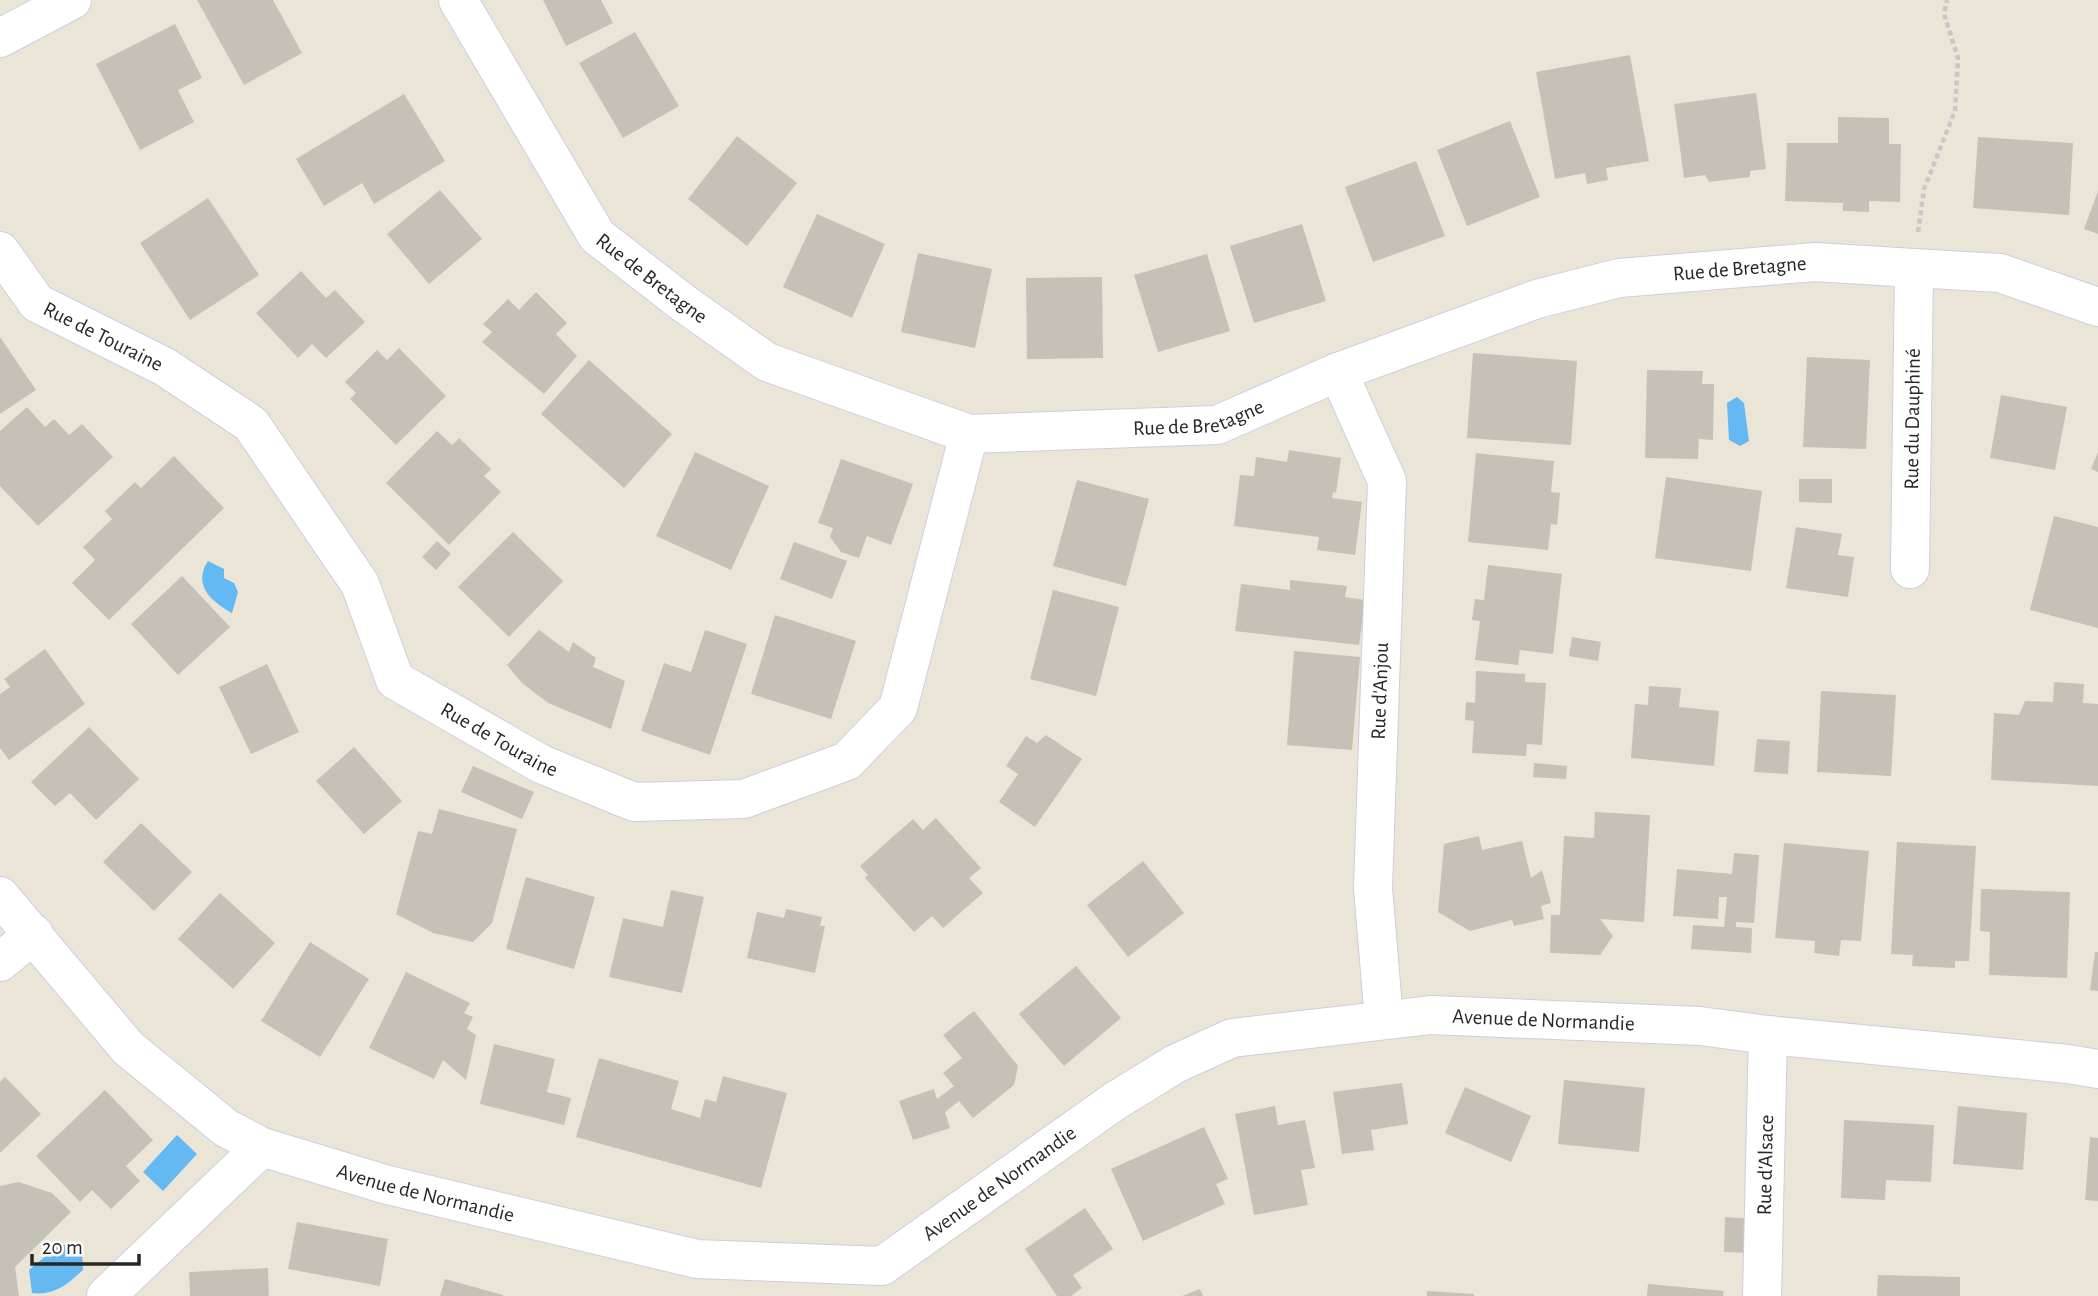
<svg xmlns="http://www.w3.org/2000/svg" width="2098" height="1296" viewBox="0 0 2098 1296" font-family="'Alegreya Sans',sans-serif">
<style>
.water{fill:#65b9f2}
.building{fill:#c5c1b7}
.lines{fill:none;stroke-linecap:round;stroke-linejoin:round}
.minor-casing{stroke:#cdcee1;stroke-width:40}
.path{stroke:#c7c7c7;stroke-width:4.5;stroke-dasharray:5 3.5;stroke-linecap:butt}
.minor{stroke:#fff;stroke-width:38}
.labels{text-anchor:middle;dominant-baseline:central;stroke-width:7;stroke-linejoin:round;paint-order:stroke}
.street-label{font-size:21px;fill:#272727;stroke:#fff}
</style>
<rect width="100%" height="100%" fill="#eae5d7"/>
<path class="water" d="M1737 397 1744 403 1749 441 1740 446 1729 440 1727 403Z
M208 561 224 569V578L234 583 238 592 232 613C212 602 192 585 208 561Z
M177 1135 197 1154 163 1191 143 1172Z
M60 1244 82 1249 83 1270C68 1284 54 1296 32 1293L29 1270Z"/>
<path class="building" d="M197 0H273L302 53 244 85Z
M543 0H601L613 23 566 46Z
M175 24 202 78 178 90 194 122 140 150 96 64Z
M635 32 679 106 623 138 579 63Z
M1630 55 1649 161 1606 168 1608 180 1587 184 1585 173 1555 179 1536 72Z
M1756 93 1766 169 1750 171V177L1709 182 1705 175 1684 178 1674 104Z
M404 94 445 161 374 204 362 183 324 206 296 159Z
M1838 117 1889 118V144H1901L1900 202 1869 201V212L1843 211V203L1785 201 1787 143H1838Z
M1510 121 1540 197 1467 226 1437 150Z
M737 136 797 183 747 246 688 199Z
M1978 137 2073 143 2069 215 1973 208Z
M1416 161 1445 236 1373 262 1345 187Z
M440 190 482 239 429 284 387 234Z
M2098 191V234L2084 229Z
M208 198 259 275 190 320 140 243Z
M817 214 885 244 852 318 783 287Z
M1302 224 1326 301 1254 323 1230 246Z
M918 253 992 269 975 348 901 332Z
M1207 254 1230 331 1158 352 1134 275Z
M301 271 326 298 335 290 365 322 326 358 312 344 298 358 256 313Z
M1102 277 1103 358 1027 359 1026 278Z
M536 292 567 323 556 334 577 356 544 394 482 342 492 332 483 324 508 299 519 310Z
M0 337 36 390 0 414Z
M399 348 446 396 396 445 350 399 356 393 345 382 377 350 387 360Z
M1473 353 1577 361 1571 445 1467 438Z
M1807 357 1870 360 1866 449 1803 447Z
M589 360 672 434 624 488 541 414Z
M1647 370 1703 371 1702 384H1714L1713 440 1699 439 1698 459 1645 458Z
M2001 395 2067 407 2055 470 1990 458Z
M27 407 45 427 54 419 69 435 82 424 113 457 38 526 0 486V431Z
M437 431 452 445 459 438 491 469 484 476 501 492 449 545 386 483Z
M1289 450 1341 458 1336 493 1333 492 1332 498 1362 502 1355 555 1317 550 1319 537 1234 526 1240 475 1254 476 1256 457 1287 462Z
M695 452 769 486 731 570 656 536Z
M2098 452V472L2091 469Z
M1476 453 1554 461 1551 492 1560 493 1557 525 1551 524 1548 550 1468 542Z
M174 456 224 508 109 620 72 583 95 560 83 547 112 519 105 511 135 482 141 488Z
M841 459 913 484 891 545 867 536 859 558 841 552 830 537 833 528 818 523Z
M1666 477 1762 491 1751 571 1655 558Z
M1799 479H1832V503L1799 502Z
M1077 480 1149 499 1126 586 1053 566Z
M2054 516 2098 527V628L2030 610Z
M1796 527 1842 534 1838 555 1854 557 1848 597 1786 588Z
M513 532 563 581 509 637 458 587Z
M437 541 451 554 436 570 422 557Z
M794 542 847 561 832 599 780 579Z
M1488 565 1562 574 1553 654 1520 650 1518 665 1475 660 1480 621 1472 620 1475 599 1484 600Z
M182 576 230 627 178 675 131 624Z
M1290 580 1347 586 1345 597 1365 600 1359 645 1235 631 1241 584 1290 590Z
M1053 590 1119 607 1096 696 1030 679Z
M775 615 856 641 831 719 751 694Z
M539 630 569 652 573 642 596 658 593 667 625 681 611 729 548 703 522 683 507 665Z
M705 630 747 644 710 755 641 731 664 663 691 672Z
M1572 637 1601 642 1598 661 1569 656Z
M45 649 85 704 9 760 0 748V694L10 687 4 679Z
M1294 651 1360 657 1352 750 1287 745Z
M267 664 299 732 251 754 219 687Z
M1476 671 1525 674V682L1546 683 1542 745 1527 744 1526 756 1472 753 1474 721 1465 720 1466 702 1475 703Z
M2054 682 2084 684 2083 703 2098 704V786L1991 780 1994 713 2019 715 2025 701 2053 702Z
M1649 686 1681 688 1679 707 1719 711 1714 766 1631 758 1635 704 1648 705Z
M1821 691 1896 695 1891 776 1817 772Z
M89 727 139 779 96 820 70 793 55 806 31 782Z
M1046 735 1082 759 1035 827 999 802 1018 774 1006 766 1026 736 1037 743Z
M1757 739 1790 741 1788 774 1754 772Z
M354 747 402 801 364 834 316 781Z
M1534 763 1567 766 1566 779 1533 777Z
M473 766 534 792 522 819 461 792Z
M439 809 517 829 492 923 473 942 433 933 396 914 418 831 432 834Z
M1595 812 1650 815 1644 922 1600 919 1613 936 1600 955 1550 953 1551 915H1560L1564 836 1594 838Z
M936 818 981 868 969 878 983 893 943 928 932 916 914 932 865 878 868 875 860 866 913 819 923 830Z
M141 823 192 872 154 911 103 862Z
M1479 836 1482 850 1522 841 1531 878 1542 870 1551 903 1541 906 1544 919 1514 926 1512 920 1470 931 1438 912 1444 844Z
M1897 842 1976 846 1969 961H1955V968L1912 966 1913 955 1891 954Z
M1784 843 1869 851 1861 941 1841 940 1839 956 1814 953 1815 941 1775 938Z
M1734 853 1759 855 1754 923 1736 922V927L1752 928 1751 953 1691 949 1693 925 1724 927 1727 897H1719L1718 919 1673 916 1677 869 1732 874Z
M1143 861 1184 913 1128 957 1087 905Z
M526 877 595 897 574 969 506 949Z
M1981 889 2070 892 2067 978 1989 975 1990 932 1980 931Z
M671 890 704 897 682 993 609 977 623 918 663 927Z
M220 893 275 943 233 989 178 939Z
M786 909 822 917 820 926H825L815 973 747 958 757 912 784 918Z
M310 942 369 979 320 1057 261 1021Z
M2095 952H2098V991L2090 990Z
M1076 966 1121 1018 1064 1066 1019 1014Z
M406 972 470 1003 464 1013 473 1017 467 1029 476 1035 466 1080 443 1060 434 1079 369 1048Z
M974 1011 1018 1066 1014 1085 973 1118 959 1101 945 1112 950 1128 913 1140 899 1101 934 1089 937 1099 954 1086 943 1073 962 1058 943 1035Z
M494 1044 555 1059 547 1092 571 1098 564 1125 480 1104Z
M599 1058 679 1081 671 1109 700 1118 705 1099 716 1102 723 1076 787 1093 761 1188 576 1137Z
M5 1077 41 1114 0 1153V1082Z
M1564 1080 1645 1088 1639 1152 1558 1144Z
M1402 1083 1408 1124 1371 1130 1374 1150 1342 1154 1333 1092Z
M1465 1087 1531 1116 1511 1162 1445 1133Z
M105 1090 153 1140 126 1166 140 1181 111 1209 92 1190 80 1202 36 1156Z
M1275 1106 1278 1125 1305 1120 1315 1168 1301 1170 1308 1205 1254 1215 1235 1114Z
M1958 1106 2027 1113 2023 1170 1953 1164Z
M1844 1120 1934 1125 1931 1182 1886 1180 1885 1200 1841 1198Z
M1204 1127 1228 1179 1216 1184 1225 1204 1143 1241 1111 1169Z
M2090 1137 2098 1138V1201L2085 1200Z
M19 1182 52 1193 71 1212 15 1267 19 1296H0V1186Z
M1085 1208 1113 1249 1073 1275 1082 1288 1071 1296H1057L1025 1249Z
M1725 1217 1755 1219 1753 1253 1724 1252Z
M297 1222 388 1239 380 1286 288 1269Z
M268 1268 269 1296H190L189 1272Z
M1878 1275 1960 1277V1296H1877Z
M445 1279 503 1295V1296H440Z
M1648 1284 1724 1291 1723 1296H1647Z
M1200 1289 1203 1296H1182Z
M1427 1291 1474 1294V1296H1427Z"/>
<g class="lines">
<g class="minor-casing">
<g id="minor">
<path id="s1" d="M458 0 597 236 682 302 767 362 969 434 1217 425 1338 372 1537 299 1619 278 1815 262 1914 268 2000 273 2098 307"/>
<path d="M0 38 72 0"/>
<path id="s2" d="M0 251 37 303 165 367 251 424 360 584 395 680 541 764 634 802 744 799 847 761 898 708 969 434"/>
<path d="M1338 372 1387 481 1373 888 1384 1020"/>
<path id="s3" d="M1910 569 1914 268"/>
<path id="s4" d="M0 896 128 1048 226 1128 262 1147 384 1184 697 1259 882 1266 1115 1101 1175 1064 1232 1038 1431 1015 1700 1026 1768 1035 2068 1064 2098 1069"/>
<path d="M0 962 34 934"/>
<path d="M106 1296 262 1147"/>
<path id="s5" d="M1762 1296 1768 1035"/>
</g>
</g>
<path class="path" d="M1918 232 1924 189 1955 111 1958 58 1944 14 1947 0"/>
<use href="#minor" class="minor"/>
</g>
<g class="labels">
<g class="street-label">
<text stroke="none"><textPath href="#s1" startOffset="1498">Rue de Bretagne</textPath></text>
<text stroke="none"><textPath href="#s1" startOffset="343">Rue de Bretagne</textPath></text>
<text stroke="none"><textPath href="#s2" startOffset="138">Rue de Touraine</textPath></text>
<text stroke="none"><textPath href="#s1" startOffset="931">Rue de Bretagne</textPath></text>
<text stroke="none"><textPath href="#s3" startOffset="150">Rue du Dauphiné</textPath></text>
<text transform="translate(1380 691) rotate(-88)">Rue d'Anjou</text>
<text stroke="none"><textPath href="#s2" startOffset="726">Rue de Touraine</textPath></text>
<text stroke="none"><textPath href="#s4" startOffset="1732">Avenue de Normandie</textPath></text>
<text stroke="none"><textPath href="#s5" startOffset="131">Rue d'Alsace</textPath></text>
<text stroke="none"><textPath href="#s4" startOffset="1144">Avenue de Normandie</textPath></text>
<text stroke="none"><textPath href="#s4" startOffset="536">Avenue de Normandie</textPath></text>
</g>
</g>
<path d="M32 1254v10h107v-10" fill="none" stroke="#272727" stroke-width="3.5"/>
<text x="42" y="1254" font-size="21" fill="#272727" stroke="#ffffff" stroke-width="5" paint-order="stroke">20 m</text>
</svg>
